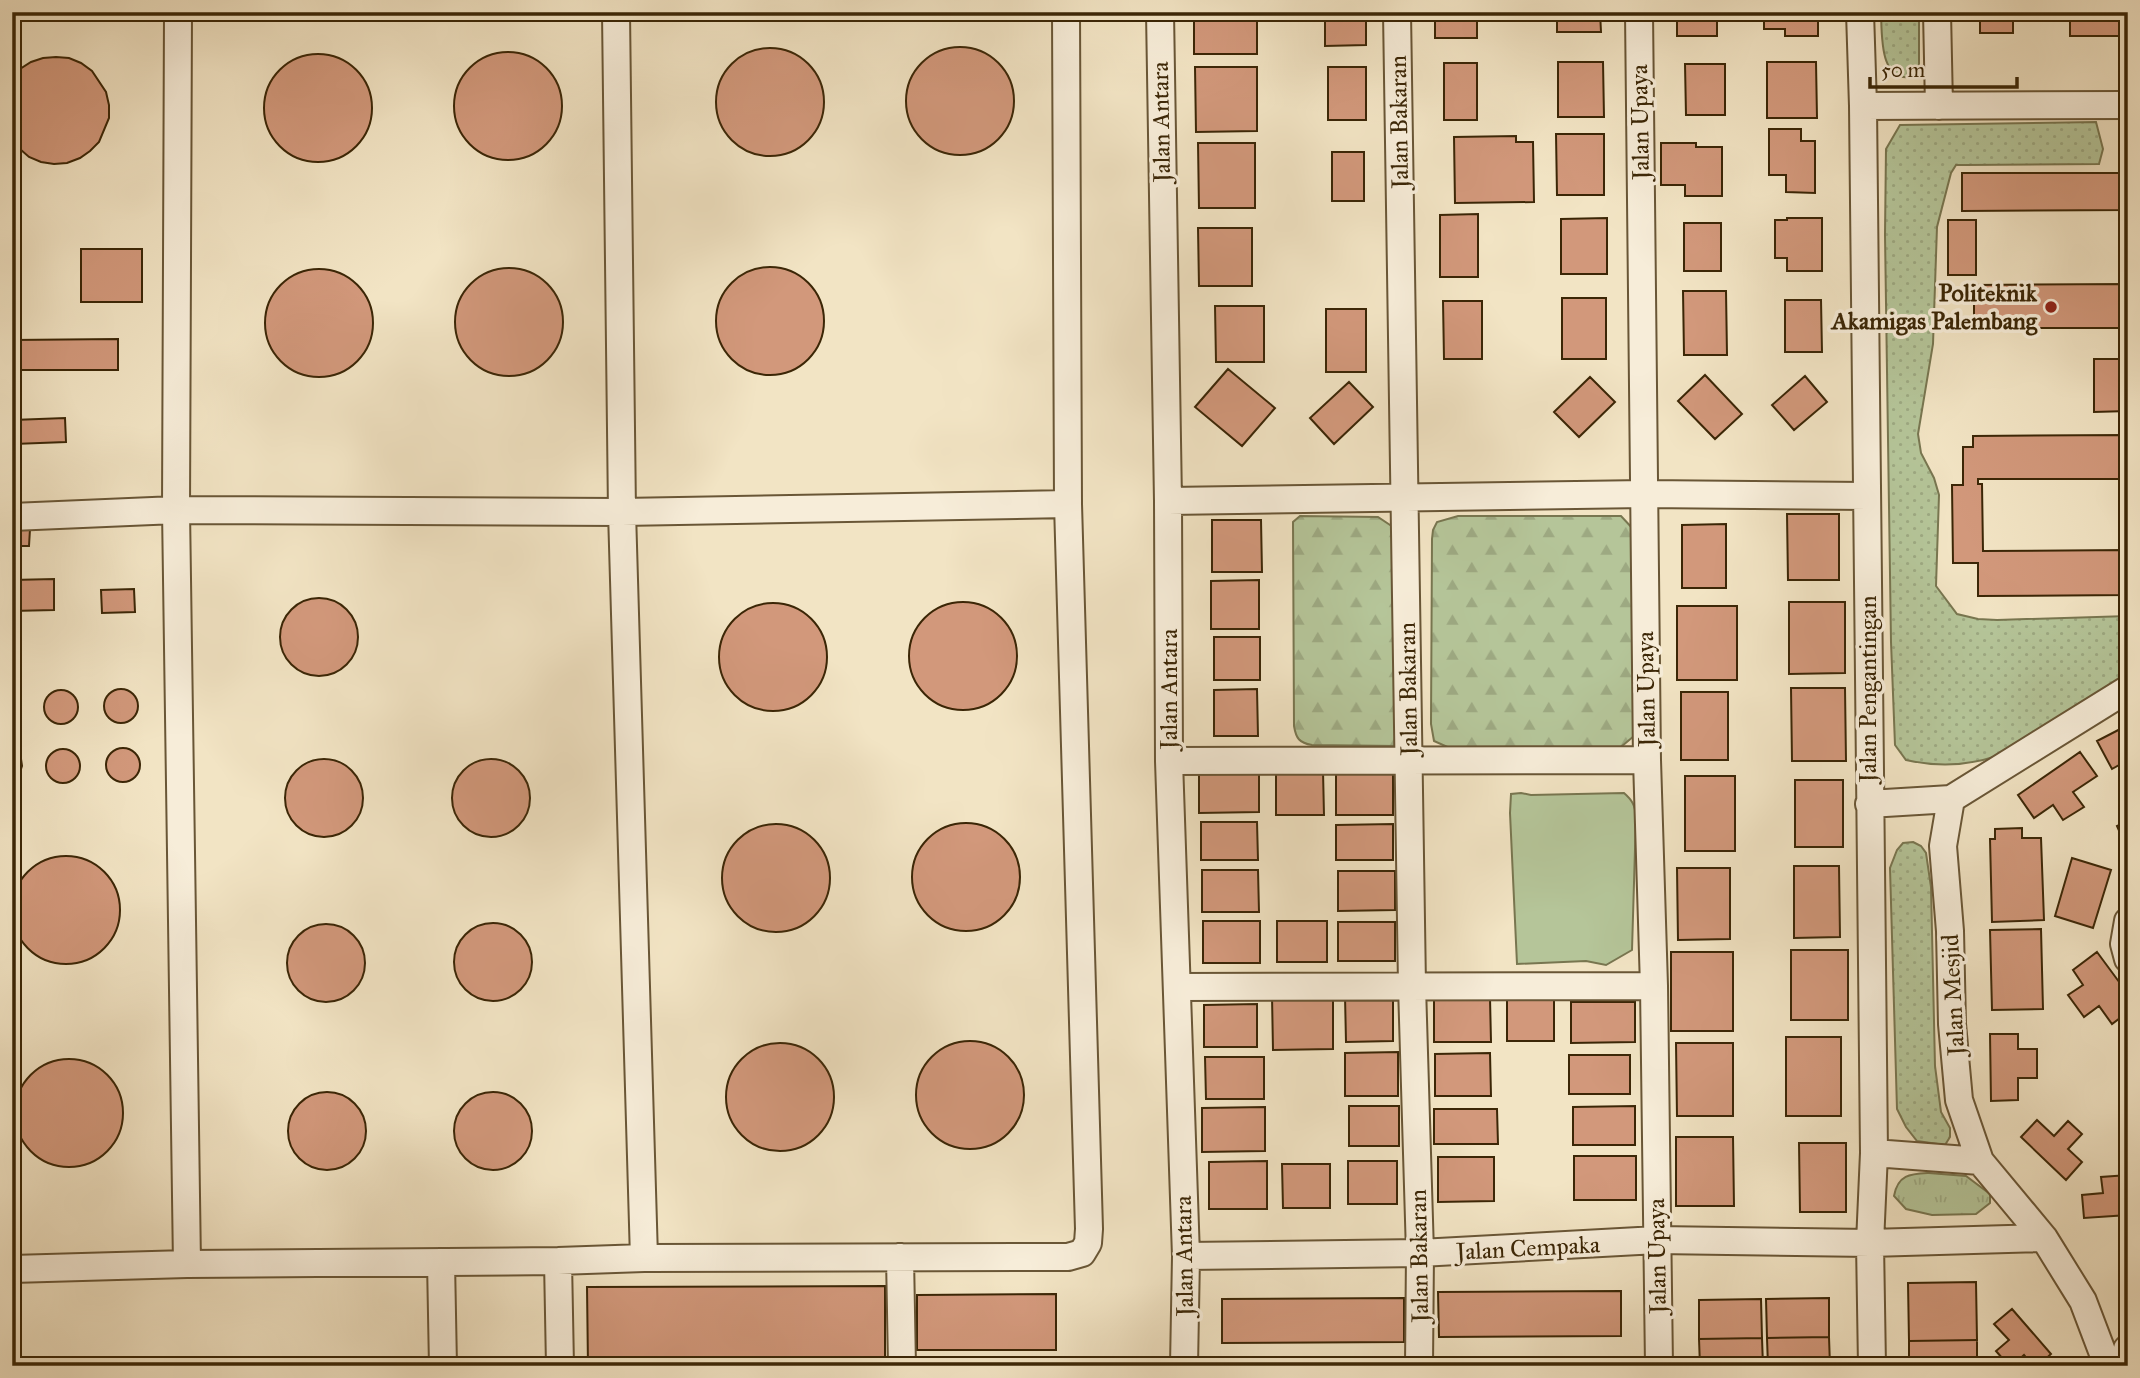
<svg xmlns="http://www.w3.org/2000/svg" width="2140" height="1378" viewBox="0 0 2140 1378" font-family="'IM FELL Great Primer',serif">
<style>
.grass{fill:url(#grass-tufts);stroke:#787650;stroke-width:2}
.forest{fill:url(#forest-firs);stroke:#787650;stroke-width:2}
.garden{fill:url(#garden-dots);stroke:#787650;stroke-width:2}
.pitch{fill:#b5c599;stroke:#787650;stroke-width:2}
.building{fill:#d2987b;stroke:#3b2606;stroke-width:2}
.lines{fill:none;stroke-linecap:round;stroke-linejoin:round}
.minor-casing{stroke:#695636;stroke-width:30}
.minor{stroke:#f7edd9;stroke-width:26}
.poi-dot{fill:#8f2418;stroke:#f7edd9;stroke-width:2.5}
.labels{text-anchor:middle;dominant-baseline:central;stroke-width:7;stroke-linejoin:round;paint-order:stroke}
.street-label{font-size:24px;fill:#3b2606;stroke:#f7edd9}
.poi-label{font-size:24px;font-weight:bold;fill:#3b2606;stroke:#f7edd9;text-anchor:end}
</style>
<defs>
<pattern id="grass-tufts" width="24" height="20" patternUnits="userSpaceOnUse" patternTransform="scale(1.75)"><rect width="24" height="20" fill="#b5c599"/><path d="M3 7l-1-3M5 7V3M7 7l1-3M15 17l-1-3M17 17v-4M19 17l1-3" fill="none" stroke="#9da982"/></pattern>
<pattern id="forest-firs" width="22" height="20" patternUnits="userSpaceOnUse" patternTransform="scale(1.75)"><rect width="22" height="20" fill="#b5c599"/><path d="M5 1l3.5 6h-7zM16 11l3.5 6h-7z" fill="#9da982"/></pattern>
<pattern id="garden-dots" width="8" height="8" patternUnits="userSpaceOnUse" patternTransform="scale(1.75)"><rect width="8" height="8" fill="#b5c599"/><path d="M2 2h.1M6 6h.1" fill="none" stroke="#9da982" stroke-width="1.8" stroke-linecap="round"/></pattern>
</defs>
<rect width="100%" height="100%" fill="#f2e4c4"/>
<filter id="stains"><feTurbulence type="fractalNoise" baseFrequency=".00286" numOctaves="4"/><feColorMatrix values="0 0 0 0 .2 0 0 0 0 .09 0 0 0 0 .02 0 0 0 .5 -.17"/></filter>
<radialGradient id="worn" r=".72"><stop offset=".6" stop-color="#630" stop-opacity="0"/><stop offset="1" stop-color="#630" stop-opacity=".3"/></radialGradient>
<path class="grass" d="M1929 1173 1966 1176 1990 1194V1203L1976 1214 1932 1215 1906 1209 1894 1196C1898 1174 1911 1174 1929 1173Z"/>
<path class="forest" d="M1300 516 1378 517 1393 527 1396 746 1312 745C1299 743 1296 738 1294 726L1293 522Z
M1458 516H1621L1634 530V736L1616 751 1452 749 1434 741 1431 724 1432 539 1433 530 1437 522Z"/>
<path class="garden" d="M1881 12H1919V68L1915 76C1879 86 1882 35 1881 12Z
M2096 122 2103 149 2099 164 1965 165H1956L1951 173 1937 227 1933 344 1918 434 1921 453 1934 478 1939 495 1936 586 1957 614 1978 619 1997 620 2128 616V679L1997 756C1967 766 1937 767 1906 760L1895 745 1891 642 1885 235 1886 149 1900 125Z
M1913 842 1921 846 1926 853 1931 887 1935 1066 1941 1112 1950 1128V1137L1945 1145 1917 1141 1906 1127 1897 1109 1890 868 1897 850 1903 843Z"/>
<path class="pitch" d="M1521 793 1531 795 1624 793C1632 800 1635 805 1636 816L1632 950 1606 965 1586 961 1517 964 1510 813 1511 794Z"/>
<path class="building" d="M1194 12H1257V54H1194Z
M1325 12H1366V45L1325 46Z
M1435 12H1477V38H1435Z
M1557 12H1600L1601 32H1557Z
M1677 12H1717V36H1677Z
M1764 12H1818V36H1785V29H1764Z
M1980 12H2013V33H1980Z
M2070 12H2128V36H2070Z
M906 101a54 54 0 1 1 108 0a54 54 0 1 1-108 0Z
M716 102a54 54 0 1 1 108 0a54 54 0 1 1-108 0Z
M454 106a54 54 0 1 1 108 0a54 54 0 1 1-108 0Z
M264 108a54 54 0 1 1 108 0a54 54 0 1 1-108 0Z
M56 57 69 58 81 63 92 71 106 92 109 105V118L99 142 90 151 80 158 67 163 54 164 41 162 29 157 12 142V78L20 69 31 62 43 58Z
M1558 62H1603L1604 117H1558Z
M1767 62H1816L1817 118H1767Z
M1444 63H1477V120H1444Z
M1685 64H1725V115H1686Z
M1195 67H1257V131L1196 132Z
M1328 67H1366V120H1328Z
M1769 129H1801V141H1815V193L1786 192V175H1769Z
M1556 134H1604V195H1557Z
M1516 136V142H1533L1534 202 1455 203 1454 137Z
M1198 143H1255V208H1199Z
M1661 143H1696V147H1722V196H1685V185H1661Z
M1332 152H1364V201H1332Z
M1962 173H2128V210L1962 211Z
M1478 214V277H1440V215Z
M1607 218V274H1561V219Z
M1787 218H1822V271H1787V258H1775V220H1787Z
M1948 220H1976V275H1948Z
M1684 223H1721V271H1684Z
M1198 228H1252V286H1199Z
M81 249H142V302H81Z
M716 321a54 54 0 1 1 108 0a54 54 0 1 1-108 0Z
M455 322a54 54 0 1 1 108 0a54 54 0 1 1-108 0Z
M265 323a54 54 0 1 1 108 0a54 54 0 1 1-108 0Z
M2128 284V328H1974V285Z
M1683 291H1726L1727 355H1684Z
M1562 298H1606V359H1562Z
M1785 300H1821L1822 352H1785Z
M1443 301H1482V359H1444Z
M1215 306H1264V362H1216Z
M1326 309H1366V372H1326Z
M118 339V370H12V340Z
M2094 359H2128V411L2094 412Z
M1228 369 1275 408 1242 446 1195 407Z
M1705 375 1742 414 1715 439 1678 401Z
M1805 376 1827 402 1794 430 1772 405Z
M1590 377 1615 402 1579 437 1554 412Z
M1349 382 1373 407 1334 444 1310 418Z
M65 418 66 442 14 444 13 420Z
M2126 435 2128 437 2127 479H1978V484H1982L1983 551 2128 550V595L1978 596V563H1953L1952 485H1963V447H1973V436Z
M1787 514H1839V580H1788Z
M1212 520H1261L1262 572H1212Z
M1726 524V588H1682V525Z
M12 528 30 529 29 546H12Z
M54 579V610L12 611V580Z
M1259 580V629H1211V581Z
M134 589 135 612 102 613 101 590Z
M280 637a39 39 0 1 1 78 0a39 39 0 1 1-78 0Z
M1789 602H1845V673L1789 674Z
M909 656a54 54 0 1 1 108 0a54 54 0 1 1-108 0Z
M719 657a54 54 0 1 1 108 0a54 54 0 1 1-108 0Z
M1677 606H1737V680H1677Z
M1214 637H1260V680H1214Z
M1791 688H1845L1846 761H1792Z
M1257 689 1258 736H1214V690Z
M104 706a17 17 0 1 1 34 0a17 17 0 1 1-34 0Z
M44 707a17 17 0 1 1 34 0a17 17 0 1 1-34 0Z
M1681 692H1728V760H1681Z
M2128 725V760L2112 769 2097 741Z
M106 765a17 17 0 1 1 34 0a17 17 0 1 1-34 0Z
M46 766a17 17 0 1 1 34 0a17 17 0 1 1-34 0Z
M12 751 21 759 22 766 18 778 12 782Z
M2080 752 2097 776 2073 792 2084 807 2063 820 2053 805 2034 818 2018 795Z
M285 798a39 39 0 1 1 78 0a39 39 0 1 1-78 0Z
M452 798a39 39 0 1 1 78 0a39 39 0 1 1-78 0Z
M1336 769H1393V815H1336Z
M1276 771H1323L1324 815H1276Z
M1199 773H1259V812L1199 813Z
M1685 776H1735V851H1685Z
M1795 780H1843V847H1795Z
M2128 821V851L2117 826Z
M1201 822H1257L1258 860H1201Z
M912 877a54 54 0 1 1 108 0a54 54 0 1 1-108 0Z
M1393 824V860H1336V825Z
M722 878a54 54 0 1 1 108 0a54 54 0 1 1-108 0Z
M2022 828V838H2041L2044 920 1992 922 1990 839H1995V829Z
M12 910a54 54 0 1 1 108 0a54 54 0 1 1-108 0Z
M2072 858 2111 870 2093 928 2055 916Z
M1794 866H1839L1840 937 1794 938Z
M1677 868H1730V939L1678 940Z
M1202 870H1258L1259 912H1202Z
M1338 871H1395V910L1338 911Z
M1203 921H1260V963H1203Z
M1277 921H1327V962H1277Z
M1338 922H1395V961H1338Z
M454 962a39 39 0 1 1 78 0a39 39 0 1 1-78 0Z
M287 963a39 39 0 1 1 78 0a39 39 0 1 1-78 0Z
M2041 929 2043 1009 1992 1010 1990 930Z
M1791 950H1848V1020H1791Z
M1671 952H1733V1031H1671Z
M2097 952 2128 994V1012L2112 1024 2099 1006 2084 1017 2068 995 2083 985 2073 970Z
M1333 995V1049L1273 1050 1272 996Z
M1345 996H1393V1041L1346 1042Z
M1507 997H1554V1041H1507Z
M1434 998H1490L1491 1042H1434Z
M1571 1002H1635V1042L1571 1043Z
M1257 1004V1047H1204V1005Z
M1990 1034H2018V1049H2037V1078H2018V1100L1991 1101Z
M1786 1037H1841V1116H1786Z
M916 1095a54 54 0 1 1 108 0a54 54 0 1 1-108 0Z
M1676 1043H1733V1116H1677Z
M726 1097a54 54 0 1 1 108 0a54 54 0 1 1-108 0Z
M1398 1052V1096H1345V1053Z
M1490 1053 1491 1096H1435V1054Z
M1569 1055H1630V1094H1569Z
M1205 1057H1264V1099H1206Z
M15 1113a54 54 0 1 1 108 0a54 54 0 1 1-108 0Z
M288 1131a39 39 0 1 1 78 0a39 39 0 1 1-78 0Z
M454 1131a39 39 0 1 1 78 0a39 39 0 1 1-78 0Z
M1349 1106H1399V1146H1349Z
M1635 1106V1145H1573V1107Z
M1265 1107V1151L1202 1152V1108Z
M1434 1109H1497L1498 1144H1434Z
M2037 1120 2054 1136 2068 1121 2082 1134 2068 1149 2082 1162 2066 1180 2021 1137Z
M1676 1137H1733L1734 1206H1676Z
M1799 1143H1846V1212H1800Z
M1574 1156H1636V1200H1574Z
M1438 1157H1494V1201L1438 1202Z
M1267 1161V1209H1209V1162Z
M1348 1161H1397V1204H1348Z
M1282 1164H1330V1208H1283Z
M2128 1175V1215L2084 1218 2082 1195 2103 1193 2101 1177Z
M1976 1282 1977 1340 1909 1341 1908 1283Z
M885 1286V1366H588L587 1287Z
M1621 1291V1336L1439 1337 1438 1292Z
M1056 1294V1350H917V1295Z
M1404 1298V1342L1222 1343V1299Z
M1829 1298V1337L1767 1338 1766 1299Z
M1761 1299 1762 1338 1699 1339V1300Z
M2012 1309 2051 1354 2038 1366H2033L2024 1355 2012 1366H2009L1996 1351 2009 1340 1994 1324Z
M1829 1337 1830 1366H1768L1767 1338Z
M1762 1338 1763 1366H1700L1699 1339Z
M1977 1340V1366H1909V1341Z"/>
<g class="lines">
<g class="minor-casing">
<path id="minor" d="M178 12 176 510 187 1264 558 1261 644 1258 1068 1257 1082 1253 1088 1243 1089 1229 1068 504 1066 12
M616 12 622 512 644 1258
M1160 12 1168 501 1169 761 1186 1256 1184 1366
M1397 12 1412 986 1420 1253 1419 1366
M1639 12 1647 760 1654 986 1659 1366
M1860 12 1863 106 1874 1153 1870 1243 1872 1366
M1937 12 1939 106
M1863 106 2128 105
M1168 501 1645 494 1867 496
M12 517 176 510 622 512 1068 504
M1169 761 1647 760
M1869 804 1951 799
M2128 921 2124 944 2128 959
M1177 987 1654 986
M1874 1153 1980 1161
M1186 1256 1420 1253 1657 1240 1870 1243 2044 1238
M900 1257 902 1366
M558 1261 560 1366
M441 1262 443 1366
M12 1269 187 1264
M2127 1349 2128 1348
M2105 1359 2083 1301 2044 1238 1980 1161 1959 1100 1952 1024 1950 931 1943 846 1951 799 2128 689"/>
</g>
<use href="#minor" class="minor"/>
</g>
<circle class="poi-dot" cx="2051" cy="307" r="7"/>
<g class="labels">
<g class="street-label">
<text transform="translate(1161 122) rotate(-91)">Jalan Antara</text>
<text transform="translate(1399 122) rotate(-91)">Jalan Bakaran</text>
<text transform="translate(1640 122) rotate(-91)">Jalan Upaya</text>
<text transform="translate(1169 689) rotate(-90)">Jalan Antara</text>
<text transform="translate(1408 689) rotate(-91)">Jalan Bakaran</text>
<text transform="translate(1646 689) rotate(-91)">Jalan Upaya</text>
<text transform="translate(1868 689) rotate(-90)">Jalan Pengantingan</text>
<text transform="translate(1953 995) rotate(-93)">Jalan Mesjid</text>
<text transform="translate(1528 1248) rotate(-3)">Jalan Cempaka</text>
<text transform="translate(1184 1256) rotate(-91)">Jalan Antara</text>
<text transform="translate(1419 1256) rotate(-91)">Jalan Bakaran</text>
<text transform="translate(1657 1256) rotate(-91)">Jalan Upaya</text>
</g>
<g class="poi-label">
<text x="2037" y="293">Politeknik<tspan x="2037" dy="28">Akamigas Palembang</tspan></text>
</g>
</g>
<rect width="2140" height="1378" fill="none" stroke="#f2e4c4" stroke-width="42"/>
<rect x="14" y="14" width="2112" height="1350" fill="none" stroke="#3b2606" stroke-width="3.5"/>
<rect x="21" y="21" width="2098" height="1336" fill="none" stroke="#3b2606" stroke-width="2"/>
<path d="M1870 77v10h147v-10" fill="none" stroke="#3b2606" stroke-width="3.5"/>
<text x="1881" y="77" font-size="21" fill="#3b2606" stroke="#f7edd9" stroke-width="5" paint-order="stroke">50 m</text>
<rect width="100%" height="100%" filter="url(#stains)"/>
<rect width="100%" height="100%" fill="url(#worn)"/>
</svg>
